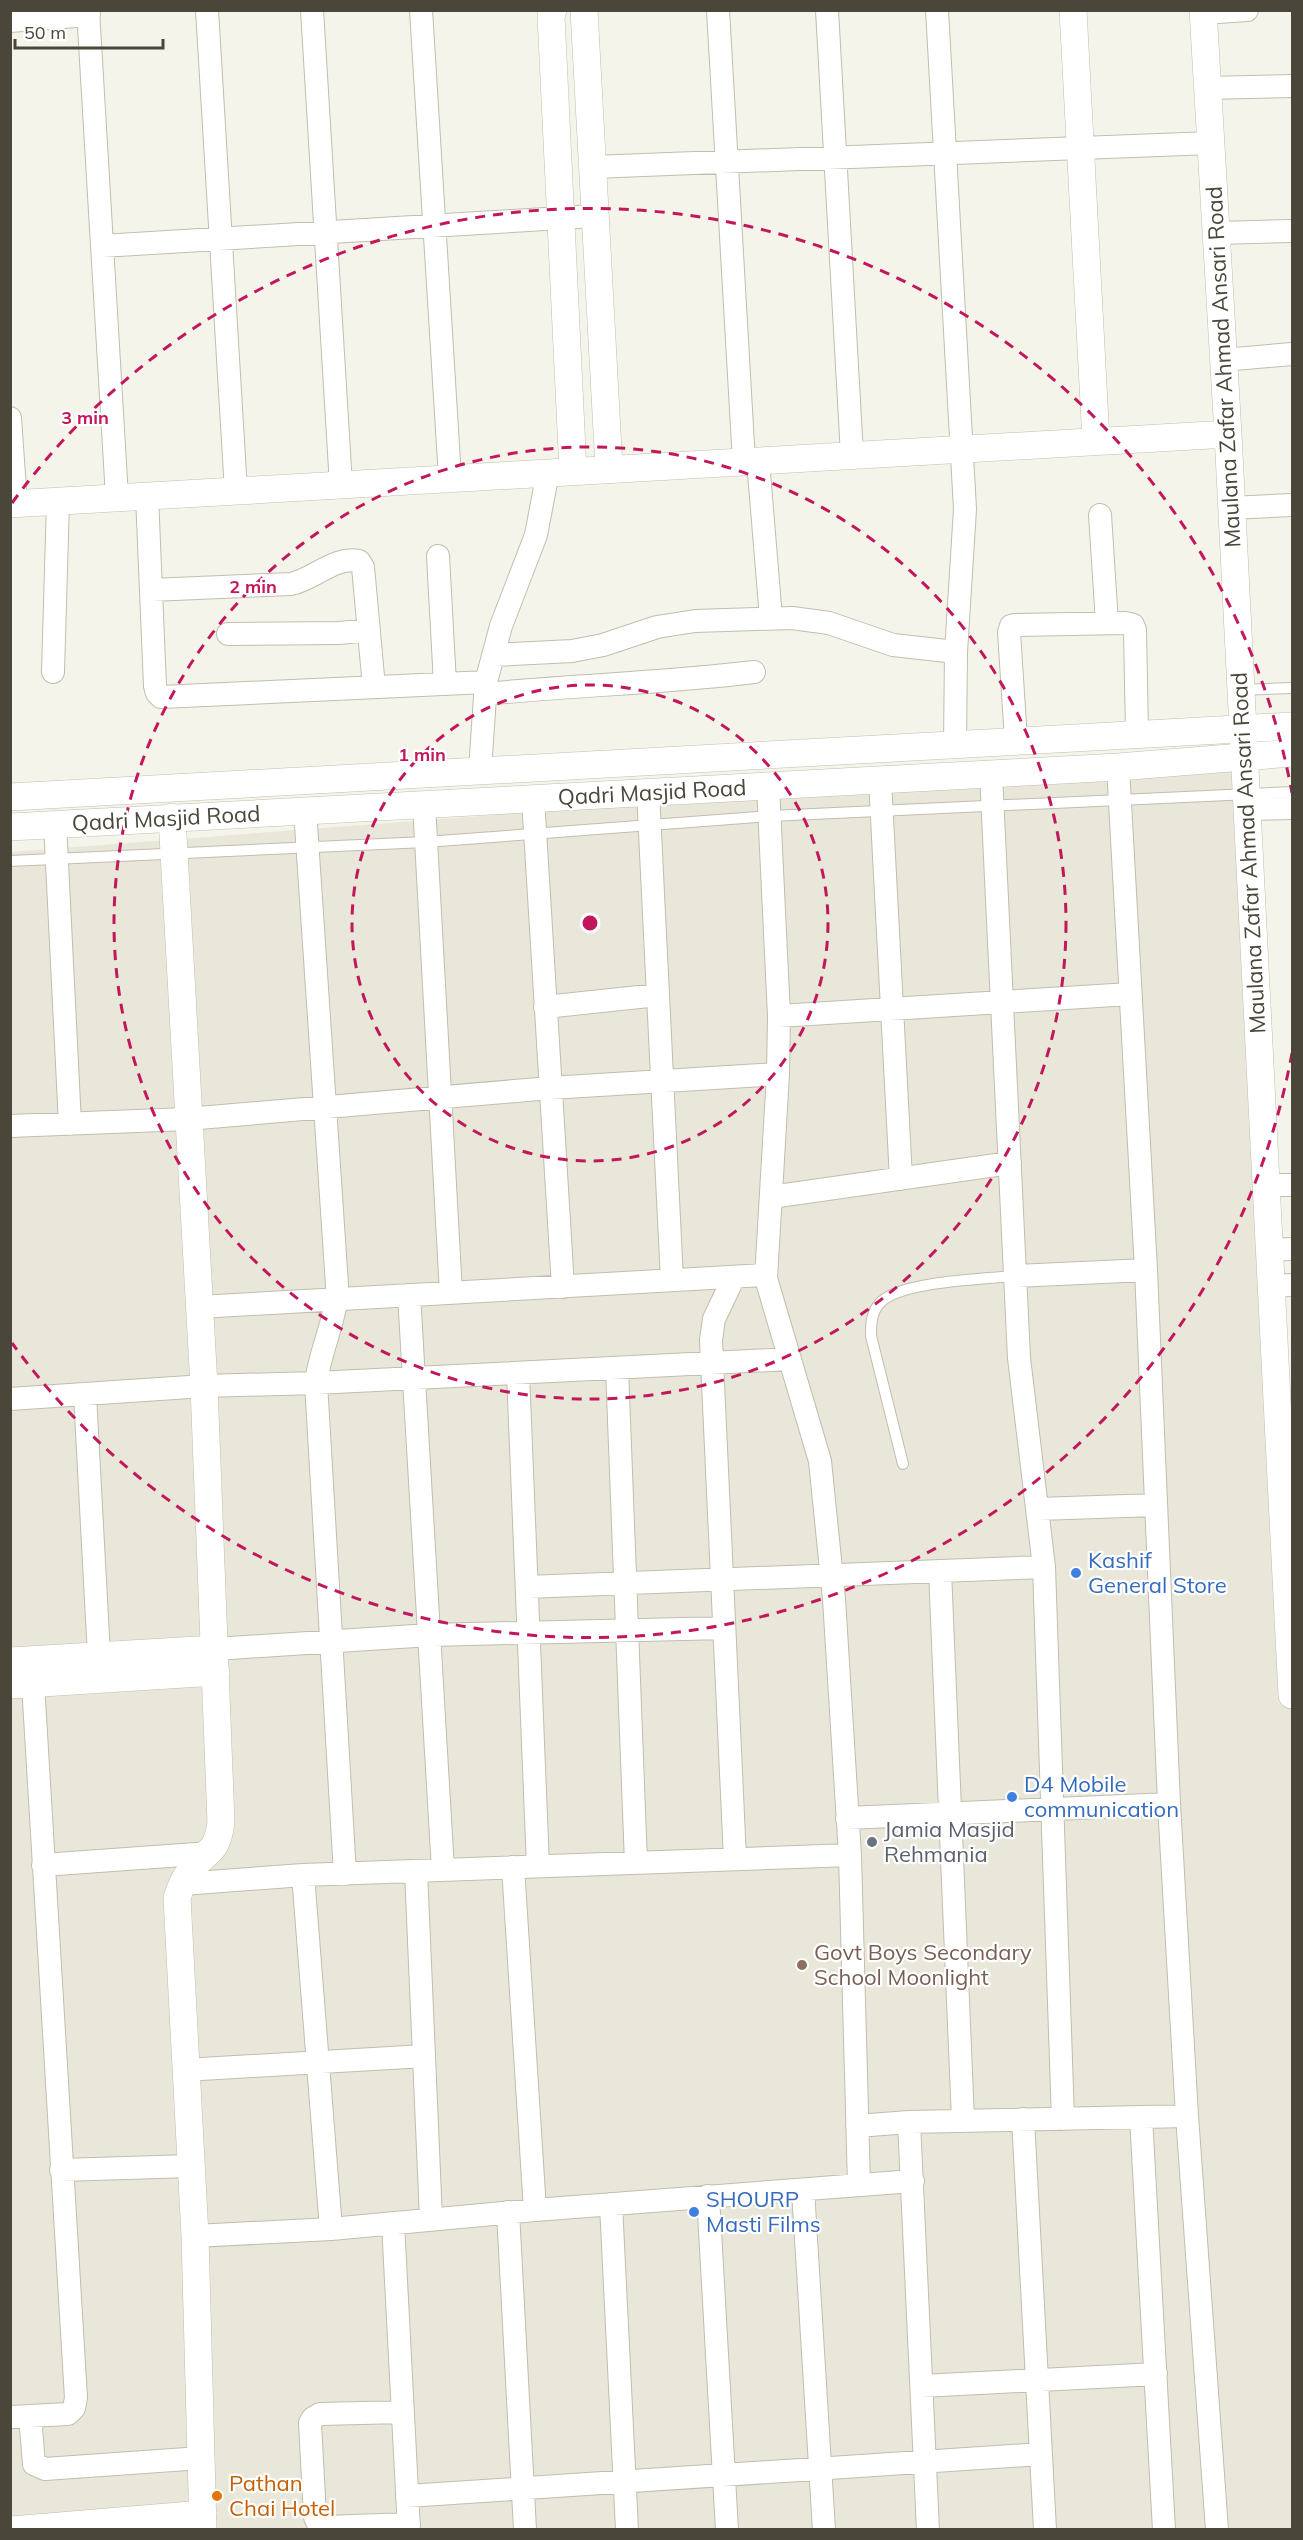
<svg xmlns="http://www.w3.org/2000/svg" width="1303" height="2540" viewBox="0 0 1303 2540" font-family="Mulish,sans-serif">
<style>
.residential{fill:#e9e7d9}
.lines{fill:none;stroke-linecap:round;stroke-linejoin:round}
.service-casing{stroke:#c1bead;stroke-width:12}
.minor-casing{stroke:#c1bead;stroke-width:24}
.tertiary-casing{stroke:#c1bead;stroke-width:28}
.service{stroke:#fff;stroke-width:10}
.minor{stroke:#fff;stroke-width:22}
.tertiary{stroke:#fff;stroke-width:27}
.ring{fill:none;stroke:#c2185b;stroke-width:3;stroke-dasharray:10 8}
.shop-dot{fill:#3f7fe0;stroke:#fff;stroke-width:2}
.worship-dot{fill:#6b7280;stroke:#fff;stroke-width:2}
.education-dot{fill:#8d6e63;stroke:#fff;stroke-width:2}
.food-dot{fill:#e8710a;stroke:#fff;stroke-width:2}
.labels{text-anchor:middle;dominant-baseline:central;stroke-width:4.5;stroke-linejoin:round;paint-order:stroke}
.street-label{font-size:22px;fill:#4a4639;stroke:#fff}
.shop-label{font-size:22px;fill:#366cbe;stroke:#fff;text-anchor:start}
.worship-label{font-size:22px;fill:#5b616d;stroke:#fff;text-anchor:start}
.education-label{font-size:22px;fill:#785e54;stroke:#fff;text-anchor:start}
.food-label{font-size:22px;fill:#c56008;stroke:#fff;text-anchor:start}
.centre{fill:#c2185b;stroke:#fff;stroke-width:3}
.ring-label{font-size:18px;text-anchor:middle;font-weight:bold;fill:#c2185b;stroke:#fff;stroke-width:4.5;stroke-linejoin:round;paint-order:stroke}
</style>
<rect width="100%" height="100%" fill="#f5f4eb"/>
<path class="residential" d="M1242 763 1292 1679V2529L11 2530V852L1118 767Z"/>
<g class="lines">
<g class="service-casing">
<path id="service" d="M1240 690 1292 688
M10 861 426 842 770 816 1292 792
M903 1464 871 1336C871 1324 871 1314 879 1304 897 1281 985 1279 1015 1276"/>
</g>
<g class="minor-casing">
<path id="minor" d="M88 10 117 497
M207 10 236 491
M312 10 341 485
M421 10 450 478
M718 10 744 462
M827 10 852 455
M937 10 965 509 956 652 955 744
M1203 13 1247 10
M10 21 89 15
M1207 88 1292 86
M593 167 1211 143
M1216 233 1292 231
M102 246 594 216
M1223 360 1292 354
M10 418 16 503
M758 461 771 618
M147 496 155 686 157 693 161 697 486 682
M1231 508 1292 505
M1100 515 1107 623
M438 556 445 684
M151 590 291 584C314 579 335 556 359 561L363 567 374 687
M228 634 339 633 369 630
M493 655 572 651 603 645 657 627 695 621 792 618 829 623 893 645 956 652
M53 672 58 501
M485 694C575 685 665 683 754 672
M1016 740 1009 632 1011 626 1015 625 1125 623 1133 625 1135 630 1137 733
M1118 767 1146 1270 1169 1804 1187 2116 1217 2530
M480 770 486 682 501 626 536 535 548 472
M991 774 1019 1358 1044 1567 1063 2119
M880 780 901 1179
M648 792 672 1280
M533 798 563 1287
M424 804 451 1293
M1246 809 1292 808
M305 810 337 1285C337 1320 320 1349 316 1383L345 1874
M55 823 70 1124
M545 1007 658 995
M779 1016 1130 994
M10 1126 187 1119 550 1088 778 1074
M1265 1185H1292
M771 1197 1010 1163
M1269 1250 1292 1249
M1015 1276 1146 1270
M734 1277 714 1319 711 1340 735 1859
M766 1278 778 1074 779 1016 768 786
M1270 1286 1292 1285
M409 1295 443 1870
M199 1307 765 1275 820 1461 834 1599 850 1855 859 2185
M617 1368 636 1863
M518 1373 538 1866
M85 1395 99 1656
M10 1399 204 1386 316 1383 790 1359
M1038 1509 1156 1505
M940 1571 963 2120
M527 1587 1044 1567
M215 1649 430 1635 724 1628
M847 1818 1169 1804
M43 1865 210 1853
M513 1867 535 2210
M416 1871 431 2219
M303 1875 331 2229
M182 1884 303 1875 850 1855
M185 2070 424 2056
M1141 2117 1164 2530
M1023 2119 1045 2530
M909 2122 928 2530
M857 2126 909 2122 1187 2116
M61 2170 191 2166
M803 2190 824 2530
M708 2196 727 2530
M611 2204 627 2530
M508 2212 525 2530
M393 2223 409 2530
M195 2236 331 2229 535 2210 913 2181
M922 2386 1156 2374
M403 2412 320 2414 313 2418 310 2423 315 2517 318 2524 325 2527 409 2524
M30 2416 34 2464 45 2469 201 2458
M10 2417 68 2414 74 2408 76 2398 32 1667
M407 2496 1041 2454"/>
</g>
<g class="tertiary-casing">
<path id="tertiary" d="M553 10 551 16 573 471
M584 10 609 468
M1073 10 1096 441
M1203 10 1228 434 1292 1695
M10 504 1228 434
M10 797 1292 726
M172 817 204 1386 221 1823C216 1857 205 1849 190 1871 184 1879 180 1888 177 1898L195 2236 203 2530
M10 827 1118 767 1292 753
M10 1661 215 1649
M10 1685 216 1672
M12 2530 203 2514"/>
</g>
<use href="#service" class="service"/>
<use href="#minor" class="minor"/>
<use href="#tertiary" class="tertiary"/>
</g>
<g class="ring">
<circle cx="590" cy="923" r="238"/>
<circle cx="590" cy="923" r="476"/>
<path d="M1292 1053A714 714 0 0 1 12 1343M12 503A714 714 0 0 1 1292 793"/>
</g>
<g class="shop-dot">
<circle cx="1076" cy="1573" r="6"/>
<circle cx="1012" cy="1797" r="6"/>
<circle cx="694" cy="2212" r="6"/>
</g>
<circle class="worship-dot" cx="872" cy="1842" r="6"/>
<circle class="education-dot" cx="802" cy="1965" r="6"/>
<circle class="food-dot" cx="217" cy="2496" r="6"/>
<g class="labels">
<g class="street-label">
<text transform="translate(1223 367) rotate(-93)">Maulana Zafar Ahmad Ansari Road</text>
<text transform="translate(652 792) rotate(-3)">Qadri Masjid Road</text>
<text transform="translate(166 818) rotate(-3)">Qadri Masjid Road</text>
<text transform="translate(1248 853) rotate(-93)">Maulana Zafar Ahmad Ansari Road</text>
</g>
<g class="shop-label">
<text x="1088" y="1560">Kashif<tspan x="1088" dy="25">General Store</tspan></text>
<text x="1024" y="1784">D4 Mobile<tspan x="1024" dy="25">communication</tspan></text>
<text x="706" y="2199">SHOURP<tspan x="706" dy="25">Masti Films</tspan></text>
</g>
<g class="worship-label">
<text x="884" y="1829">Jamia Masjid<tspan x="884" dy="25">Rehmania</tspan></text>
</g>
<g class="education-label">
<text x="814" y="1952">Govt Boys Secondary<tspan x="814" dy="25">School Moonlight</tspan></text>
</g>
<g class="food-label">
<text x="229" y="2483">Pathan<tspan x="229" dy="25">Chai Hotel</tspan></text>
</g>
</g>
<circle cx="590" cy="923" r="9" class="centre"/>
<g class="ring-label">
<text x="85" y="424">3 min</text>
<text x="253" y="593">2 min</text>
<text x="422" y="761">1 min</text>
</g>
<rect width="1303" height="2540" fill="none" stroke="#4a4639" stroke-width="24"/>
<path d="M15 39v9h148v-9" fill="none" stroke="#4a4639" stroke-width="3"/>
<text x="24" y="39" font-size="18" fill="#4a4639" stroke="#ffffff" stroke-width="4.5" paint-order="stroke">50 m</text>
</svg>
